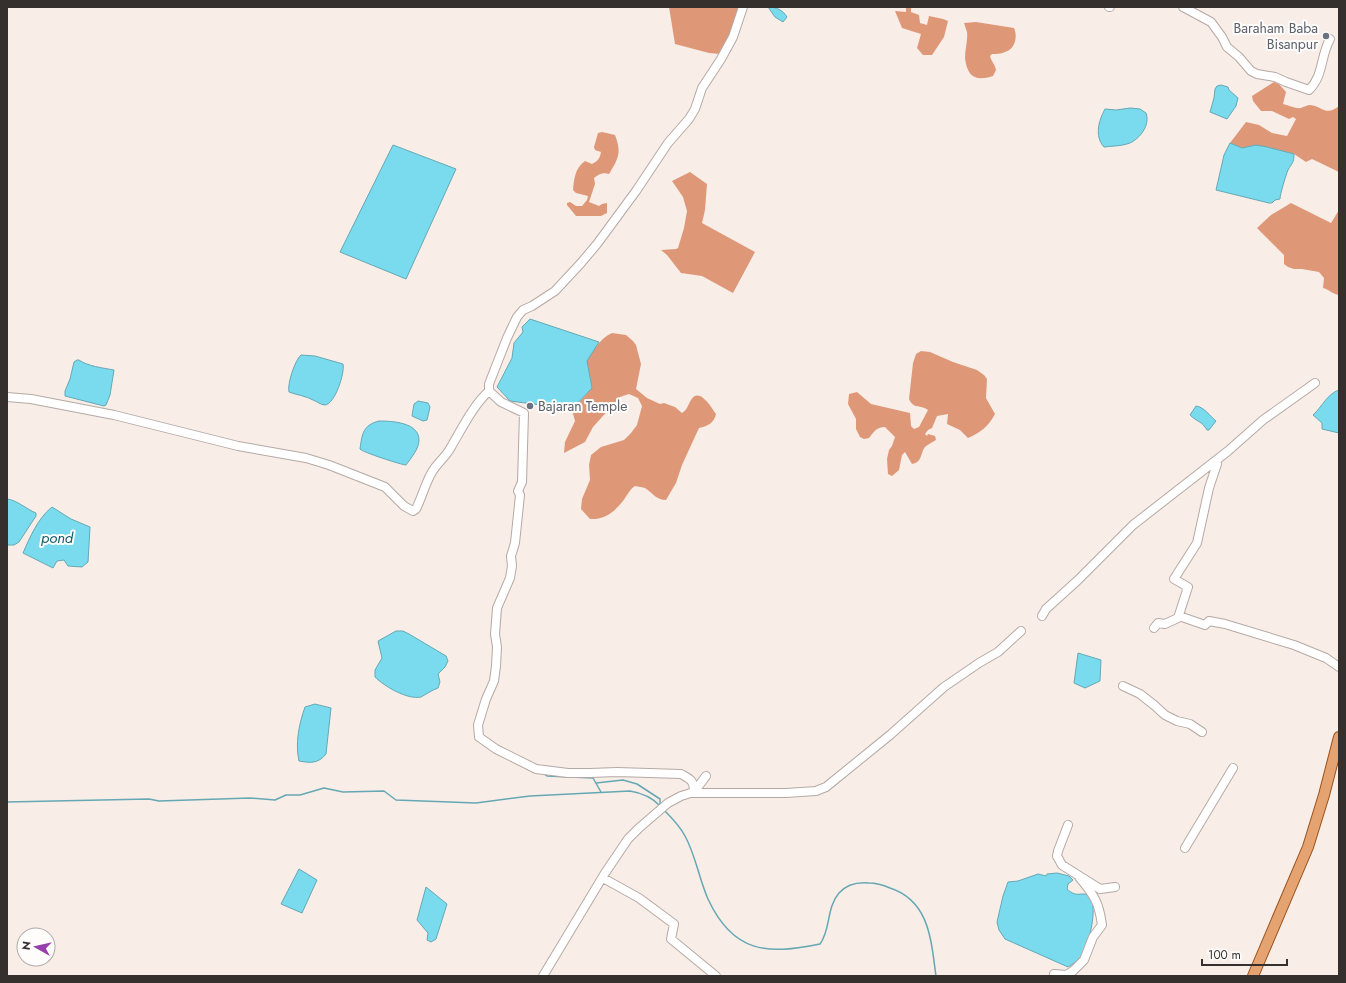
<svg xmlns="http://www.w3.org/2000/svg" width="1346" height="983" viewBox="0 0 1346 983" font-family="Jost,sans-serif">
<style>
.forest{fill:#de9878}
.water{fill:#7adbee;stroke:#65a8b4}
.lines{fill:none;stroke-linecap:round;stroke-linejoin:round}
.stream{stroke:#65a8b4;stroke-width:1.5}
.minor-casing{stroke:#b5a9a4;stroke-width:10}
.major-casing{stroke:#9b521c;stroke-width:12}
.minor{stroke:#fff;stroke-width:8}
.major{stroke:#e4a371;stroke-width:10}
.worship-dot{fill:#6b7280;stroke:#fffdfb;stroke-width:1.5}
.labels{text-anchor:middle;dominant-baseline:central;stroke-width:4;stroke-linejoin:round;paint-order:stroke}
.worship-label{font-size:14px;fill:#5b616d;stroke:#fffdfb;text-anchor:end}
.water-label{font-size:15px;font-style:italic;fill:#0e606e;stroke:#fffdfb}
</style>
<rect width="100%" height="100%" fill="#f9ede7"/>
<path class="forest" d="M669 7H738C738 25 729 39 720 54L709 53 675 44Z
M906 7H911V12L919 15 920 23 927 25 929 16 943 19 948 21 944 37 932 55H923L917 48 921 34 902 28 895 11 906 12Z
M976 22 1014 28C1018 37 1015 49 1005 52 1001 54 996 54 992 54L990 56C991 61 995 64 996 70L993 76C975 82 967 76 965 58 965 49 968 40 967 32 966 29 965 26 964 23Z
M1274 82 1279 84 1286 92 1283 104C1288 105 1296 109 1301 108 1304 107 1307 105 1310 105 1323 106 1325 117 1339 106V172L1312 159 1306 162 1294 154 1267 147 1242 148 1230 143 1246 122 1259 125 1272 133 1287 136 1296 119 1293 117 1289 119 1272 111H1261L1253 101 1252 96Z
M602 132 615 135C622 153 618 159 609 174 603 172 599 174 594 178L595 184 589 202 599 206 602 204 607 203V213L601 216H576L567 205V203L570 202 576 206H582L587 200 588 196 576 193 573 190C574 179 575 168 585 161L592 164C598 161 600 158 601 152L595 150 594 147 598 133Z
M690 172 707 184 705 210 702 223 755 252 733 293 702 276 681 273 667 255 661 250 676 249 678 248 684 228 687 211 683 197 672 181Z
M1291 203 1331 223 1339 210V295C1332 294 1330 290 1323 288L1324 278 1319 272 1302 269H1294L1288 267 1284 264V255L1257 228 1271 215Z
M612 333 626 335 633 341 636 345 641 364 636 389 647 398 660 404 664 403 675 407 682 413C687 410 688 405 691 400 699 386 712 408 716 414 714 423 708 426 699 428L682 465 676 483 666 500C656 500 653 493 645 488 643 487 638 487 635 486 629 490 627 496 623 501 614 512 605 520 590 519L581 509 582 499 590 480 589 465 591 455 601 447 624 440 631 433 637 425 642 406 638 398 629 394 620 397 593 427 585 442 564 453 565 442 575 421 572 410 592 388 587 361C594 350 600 338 612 333Z
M921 351 930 352 953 362 977 370 984 375 987 379 986 398 995 414C989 426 980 433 968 438L960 430 947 424 948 414 937 416 932 428 928 430 925 434 927 436 928 434 935 436 936 440C933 442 928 444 925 447 920 453 923 462 912 464L905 452 902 455 899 470 892 476 888 474 887 459 889 450 892 446 895 437 885 427C876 427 874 432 869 438L864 439 860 437 856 429V419L848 404 849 394 857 392 871 404 910 413 911 426 914 429 919 427 928 410C920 404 914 410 909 399L913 363 916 354Z"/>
<path class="water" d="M768 7C776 7 783 10 787 17L783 22 775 17Z
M1221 85 1228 87 1229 90 1238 98 1236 106 1227 119 1210 112 1214 98 1215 89 1217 86Z
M1130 108 1140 109 1146 113C1150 124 1142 136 1132 142 1125 146 1112 146 1104 147 1094 136 1099 120 1105 109L1116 110Z
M1230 143 1242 148 1256 145 1267 147 1294 154C1294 163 1292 163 1288 170 1286 175 1280 194 1280 199L1275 200 1272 203H1269L1216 190 1224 155Z
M393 145 456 169 406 279 340 252Z
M530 319 599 342 587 361 592 388 572 409 510 401 497 387 512 358 514 343 523 332 522 327Z
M301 355 315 356 343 364C345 373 335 404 325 405 321 405 316 401 313 400 306 396 297 395 289 392 287 384 295 360 301 355Z
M77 360H79C87 366 103 368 114 370L110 395 106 405 104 406 65 396V391L70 379 74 362Z
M1339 390V433L1322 429V423L1313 415C1322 407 1327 394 1339 390Z
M418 401 428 403 430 407 427 420 423 421 412 416 414 404Z
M1196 406C1204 407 1210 416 1216 421L1209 430H1207C1202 421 1197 422 1190 415Z
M379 421C391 421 419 422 419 440 419 449 411 458 406 465 402 465 362 452 360 449 362 434 363 425 379 421Z
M7 499C17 500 26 509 36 513V516L19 542 14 545H7Z
M52 507 71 519 90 527 88 562 82 567 68 566 64 560 57 561 53 568 23 553C30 537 38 518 52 507Z
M396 631H403L409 634 446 656 448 661 445 667 438 674 440 682 438 688C432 690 425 695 421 697 407 700 384 686 375 677V670L382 658 378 641Z
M1078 653 1101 660 1100 681 1085 688 1074 683Z
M315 704 331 708 326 754C318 764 310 763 299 761 295 743 299 724 305 707Z
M299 869 317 880 302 913 281 904Z
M1057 873 1069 876 1073 880 1068 884 1067 889C1069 891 1072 893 1075 894 1080 895 1086 892 1090 897 1098 908 1089 944 1082 955 1079 960 1073 964 1068 967L1005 939 999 930 997 922 1003 896 1008 882 1018 881 1038 874 1046 876 1047 874Z
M426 887 447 904 436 939 431 942 427 940 428 933 417 920Z"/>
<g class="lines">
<path class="stream" d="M544 774 547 776 593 778 601 792
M596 783 623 780 637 784 660 799V806
M7 802 149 799 159 801 250 798 275 800 286 795H300L324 788 343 792 384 791 396 800 476 803 530 796 630 791C642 793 652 797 660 806
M664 810C672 818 680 826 685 836 696 856 699 879 708 899 733 953 767 955 820 944 831 930 826 908 839 893 847 884 858 882 869 883 877 883 883 885 890 888 930 901 931 941 936 976"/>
<g class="minor-casing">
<path id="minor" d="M1109 7H1110
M1183 7 1211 22 1222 37 1227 47 1239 57 1251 71 1257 74 1275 77 1286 82 1309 90C1324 75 1320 57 1330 39
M489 391 501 402 524 413 522 482 518 491 520 495 515 543 511 556 512 566 510 578 497 608 495 634 497 647 496 666 494 681 486 699 478 725 479 737 496 749 536 769 568 773H590L617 772 681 774C690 779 694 780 694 792
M7 397 31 399 114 415 238 446 306 458 329 465 385 487 404 506 413 511 416 509C422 497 425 484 432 472 437 463 446 457 451 447 461 430 474 404 489 391V384L507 338 517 317 523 310 532 306 555 291 581 263 597 244 636 191 668 143 689 119 695 109 702 88 721 59 733 37 743 7
M1042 616 1046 609 1078 580 1133 525 1228 451 1263 420 1315 383
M1179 616 1205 625 1209 621 1225 624 1294 645 1326 658 1339 667
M1154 628 1158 623 1165 624 1178 618 1188 587 1174 579 1197 543 1209 488 1217 464
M1123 686 1140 694 1154 705 1165 715 1177 721 1190 724 1202 732
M691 793H786L816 791 826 787 890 735 944 687 979 663 998 652 1021 631
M1068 825 1058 851 1057 856 1062 865 1100 889 1115 887
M1185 848 1233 768
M603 878 639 898 674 924 671 939 716 976
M1054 974 1066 975 1073 971 1084 960 1093 937 1102 925C1099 902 1094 895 1079 877
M543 976 605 873 628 839 639 828 668 803 681 796 694 792 706 776"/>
</g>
<g class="major-casing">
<path id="major" d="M1253 976 1308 847 1324 795 1339 737"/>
</g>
<use href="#minor" class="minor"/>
<use href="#major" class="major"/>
</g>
<g class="worship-dot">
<circle cx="1326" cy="36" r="4"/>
<circle cx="530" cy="406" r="4"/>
</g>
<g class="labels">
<g class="worship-label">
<text x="1318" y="28">Baraham Baba<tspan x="1318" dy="16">Bisanpur</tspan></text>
<text x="538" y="406" text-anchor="start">Bajaran Temple</text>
</g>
<g class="water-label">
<text x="57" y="538">pond</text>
</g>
</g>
<rect width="1346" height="983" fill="none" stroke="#35302e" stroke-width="16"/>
<g transform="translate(36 947) rotate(278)"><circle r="19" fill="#fffdfb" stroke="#aeaba9"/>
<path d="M0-3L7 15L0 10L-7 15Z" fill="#973fab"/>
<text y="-6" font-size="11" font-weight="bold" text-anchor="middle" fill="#35302e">N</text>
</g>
<path d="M1202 959v6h85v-6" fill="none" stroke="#35302e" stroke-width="2"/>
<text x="1208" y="959" font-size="12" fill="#35302e" stroke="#fffdfb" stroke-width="3" paint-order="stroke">100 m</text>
</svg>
